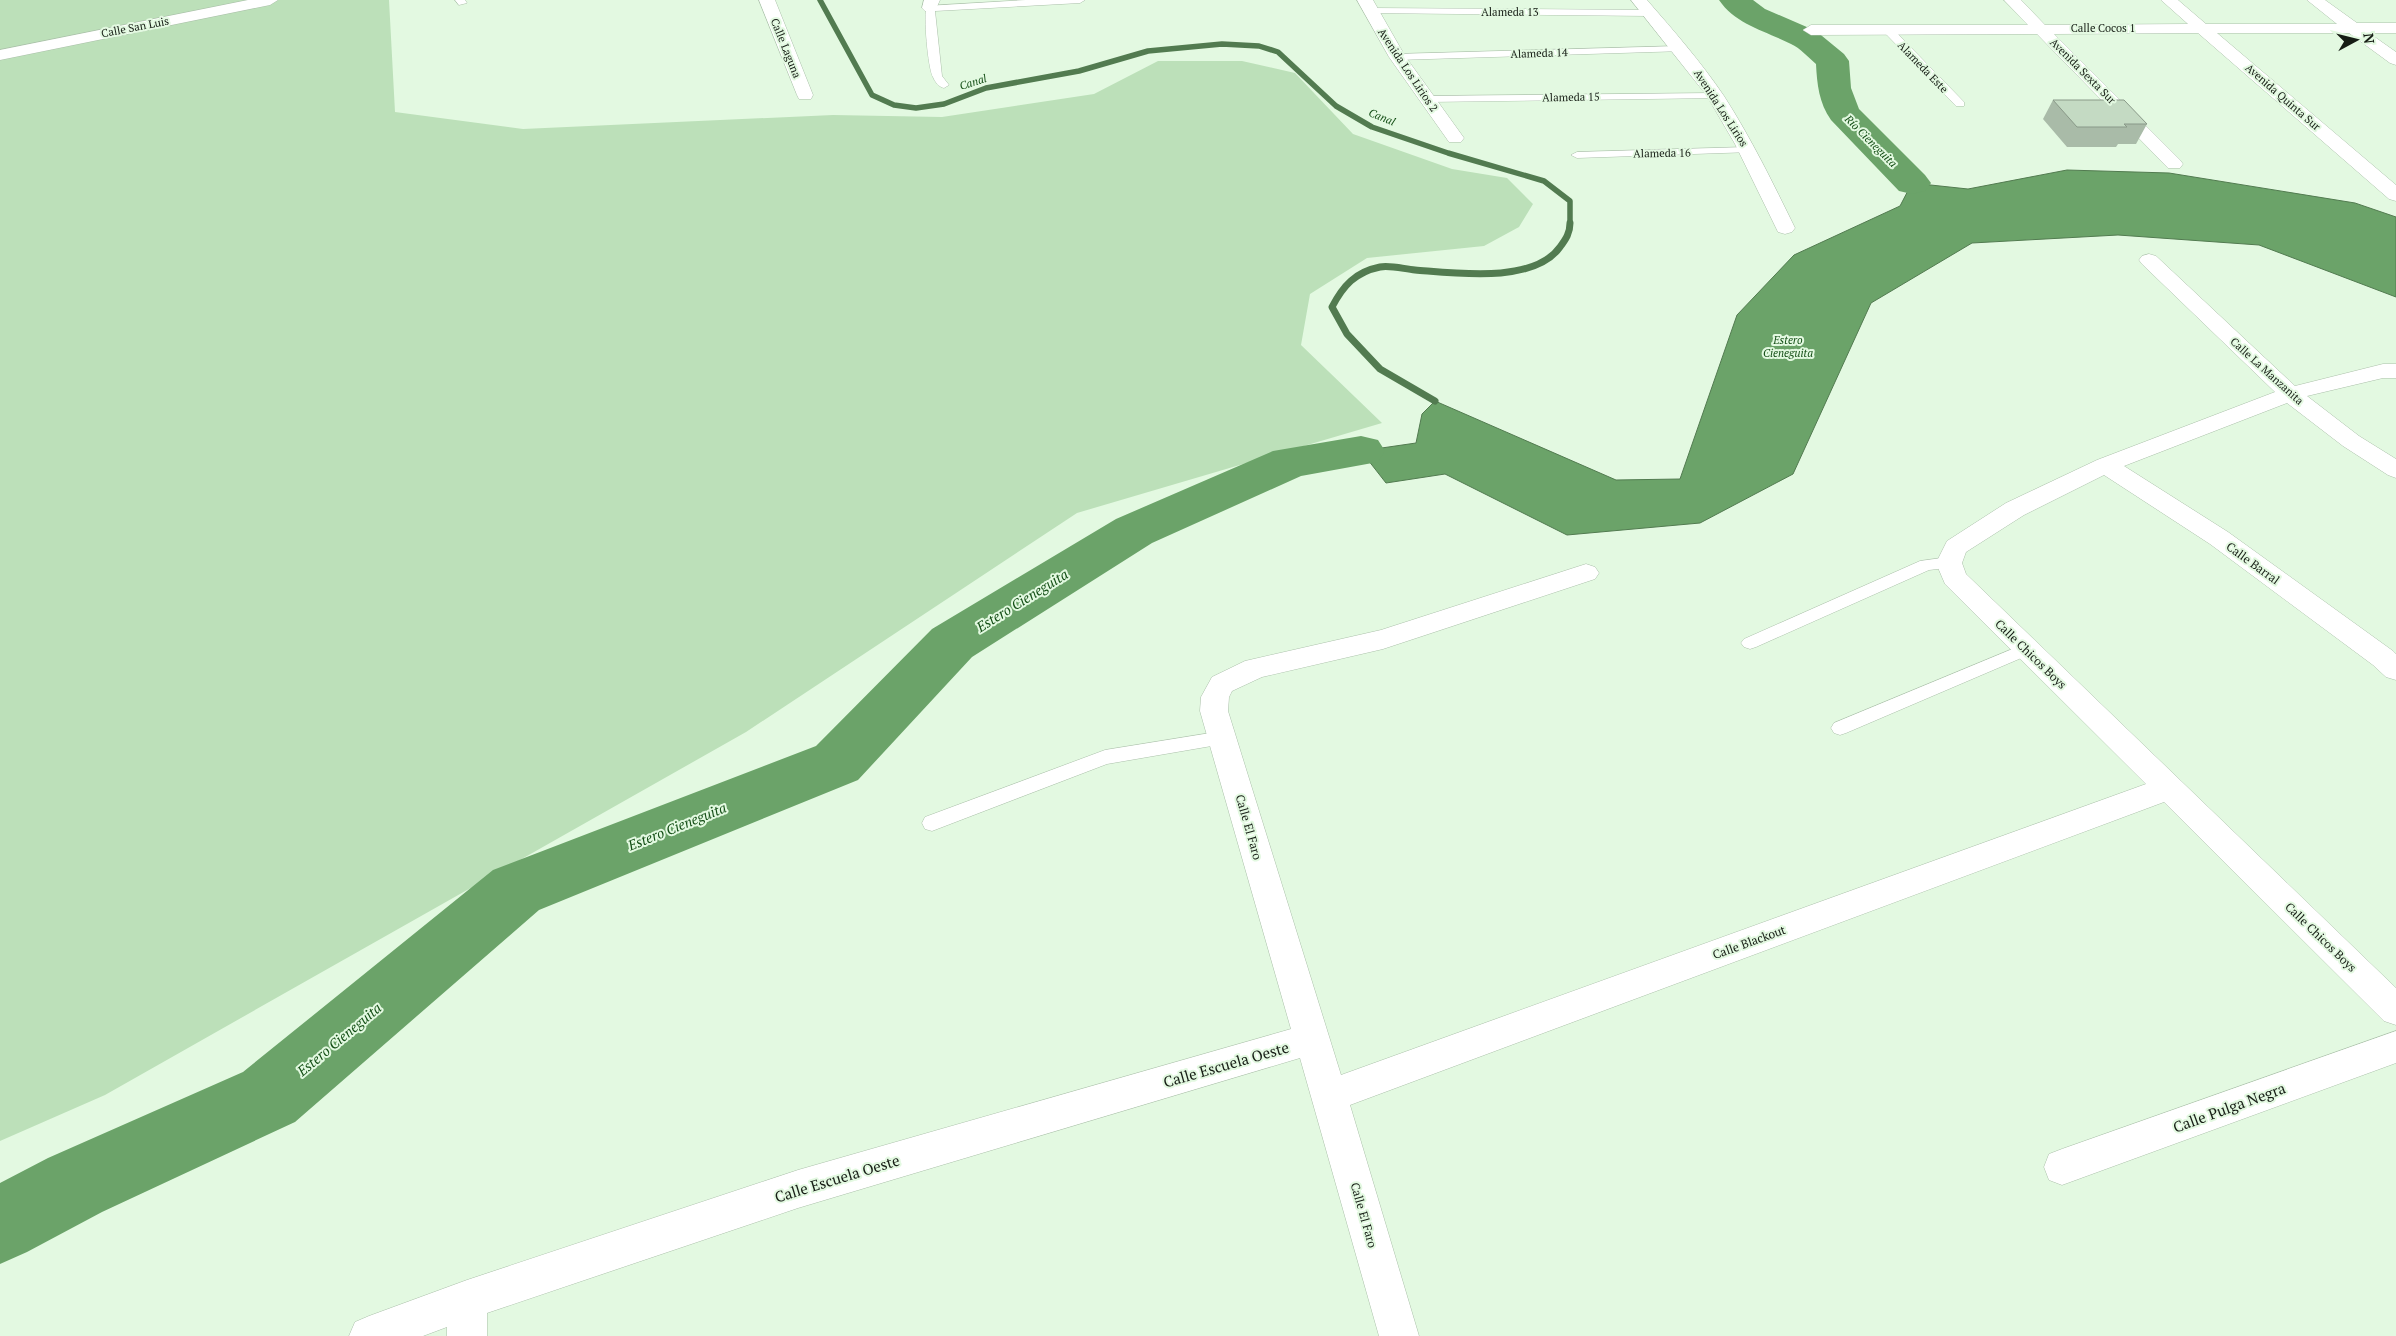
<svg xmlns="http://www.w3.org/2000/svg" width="2396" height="1336" viewBox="0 0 2396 1336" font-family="'PT Serif',serif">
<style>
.green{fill:#bce0b9}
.water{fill:#6ba369;stroke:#527b50}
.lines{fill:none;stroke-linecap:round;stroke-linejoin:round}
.stream-far1{stroke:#527b50;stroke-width:5.5}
.stream{stroke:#527b50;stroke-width:7}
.river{fill:#6ba369;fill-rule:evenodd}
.service-casing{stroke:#abc0aa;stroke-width:1}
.minor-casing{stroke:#abc0aa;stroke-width:1}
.service{fill:#fff;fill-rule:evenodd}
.minor{fill:#fff;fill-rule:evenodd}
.wall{fill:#a9bba8}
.building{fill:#c4dac3;stroke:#899988}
.labels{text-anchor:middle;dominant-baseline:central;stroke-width:4;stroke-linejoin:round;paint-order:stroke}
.far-street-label{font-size:11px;fill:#161d15;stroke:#e3f9e1}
.far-water-label{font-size:11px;font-style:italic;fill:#134e15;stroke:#e3f9e1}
.street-label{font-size:12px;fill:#161d15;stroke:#e3f9e1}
.water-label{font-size:14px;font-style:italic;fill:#134e15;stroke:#e3f9e1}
.near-street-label{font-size:15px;fill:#161d15;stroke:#e3f9e1}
</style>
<rect width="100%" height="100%" fill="#e3f9e1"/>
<path class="green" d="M0 0H389L395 112 523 129 833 115 942 117 1094 94 1158 61H1242L1295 73 1353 134 1452 169 1507 178 1533 204 1519 227 1484 246 1367 258 1310 294 1301 345 1382 423 1077 513 746 732 105 1095 0 1141Z"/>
<path class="water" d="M2067 170 2169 173 2355 203 2396 217V297L2259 245 2118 235 1972 243 1871 303 1793 474 1700 523 1567 535 1445 474 1386 483 1361 451 1416 443 1422 414 1435 401 1616 480 1680 479 1737 315 1794 255 1900 206 1912 183 1968 189Z"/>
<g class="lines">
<path class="stream-far1" d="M820 0 872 95 894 105 916 108 944 104 986 88 1079 71 1148 51 1222 44 1259 46 1278 52 1336 106 1372 127 1448 153 1544 181 1570 201V224"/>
<path class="stream" d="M1435 401 1380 369 1347 334 1332 307C1343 286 1355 272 1380 267 1390 265 1404 269 1415 270 1455 273 1534 284 1560 247 1566 239 1570 233 1570 223"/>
<path class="river" d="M1719 0H1753L1765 9 1816 31 1844 54 1849 61 1851 88 1859 109 1925 175 1931 183 1925 191 1912 194 1899 191 1831 120C1819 103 1817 84 1816 64 1808 57 1800 48 1791 44 1766 31 1736 25 1719 0Z
M1361 436 1378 440 1385 451 1378 462 1301 476 1152 543 972 657 858 780 539 910 295 1122 102 1212 27 1252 0 1264V1183L48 1158 243 1072 493 870 816 746 932 629 1116 519 1273 451Z"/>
<g class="service-casing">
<path id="service" d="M455 0H465L467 3 459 5Z
M1026 0H1085L1080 3 935 11 942 76 949 85 944 88C939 87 935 82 933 77 928 69 923 14 927 6Z
M1370 8 1650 10 1655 13 1650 16 1367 13V9Z
M1887 26 1891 27 1964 102V106H1956L1883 31V27Z
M1680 46 1685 49 1684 51 1397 60 1392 57 1397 54Z
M1715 93 1719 94V98L1427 102 1422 99 1427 96Z
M1748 147 1752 148V152L1577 158 1571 155 1577 152Z
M1949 557 1955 559 1957 563 1955 567 1929 570 1756 647 1750 649 1744 647 1741 643 1744 639 1920 561Z
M2027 643 2033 645 2036 649 2033 653 1846 733 1840 735 1834 733 1831 728 1834 723Z
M1223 731 1229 733 1232 738 1229 743 1107 764 932 831 925 829 922 823 925 817 1105 750Z"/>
</g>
<g class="minor-casing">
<path id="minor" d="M248 0H278L270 5 0 60V50Z
M759 0H775L813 95 811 99H799L797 95Z
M924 0H940L935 11H925L922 8Z
M1357 0H1373L1405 56 1464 138 1461 142H1449L1389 57Z
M1631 0H1647C1674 31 1701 62 1724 96 1751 138 1773 183 1795 228L1792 232 1785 234 1778 232 1735 144 1707 96Z
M2004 0H2021L2045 25 2188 24 2161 0H2178L2206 24H2337L2307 0H2325L2357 23H2396V33H2369L2396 52V65L2390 63 2349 33H2217L2396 185V201L2389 199 2198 33 2054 34 2180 160 2183 164 2180 168H2168L2037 34 1811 35 1803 30 1811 25H2028Z
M2149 254 2156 256 2295 386 2383 364H2396V378H2383L2307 396 2359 436 2396 459V478L2388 475 2343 446 2287 403 2124 466 2228 532 2393 651 2396 654V680L2386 677 2373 665 2210 544 2104 475 2024 515 1966 552 1962 563 1966 574 2396 988V1025L2384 1021 2164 802 1350 1105 1419 1336H1379L1300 1058 798 1208 487 1313V1336H447V1327L423 1336H349L355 1322 369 1316 467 1280 798 1170 1291 1029 1200 711 1201 697 1212 677 1245 661 1381 630 1586 564 1595 567 1599 573 1595 579 1383 649 1262 677 1232 691 1229 697 1228 711 1341 1075 2146 784 1945 584 1936 563 1947 541 2006 503 2097 460 2275 392 2142 264 2139 260 2142 256Z
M2396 1031V1063L2062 1185 2049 1180 2044 1167 2049 1154 2062 1149Z"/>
</g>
<use href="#service" class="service"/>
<use href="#minor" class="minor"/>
</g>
<path class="wall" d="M2053 100 2147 124 2136 144H2118L2116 147H2067L2043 119Z"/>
<path class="building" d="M2053 100H2124L2147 124H2124L2127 127H2077Z"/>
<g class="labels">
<g class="far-street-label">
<text x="1510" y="12">Alameda 13</text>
<text transform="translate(135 27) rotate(-11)">Calle San Luis</text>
<text x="2103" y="28">Calle Cocos 1</text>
<text transform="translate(786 48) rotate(68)">Calle Laguna</text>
<text transform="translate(1539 53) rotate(-2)">Alameda 14</text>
<text transform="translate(1923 67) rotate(46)">Alameda Este</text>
<text transform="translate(1408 70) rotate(56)">Avenida Los Lirios 2</text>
<text transform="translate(2083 71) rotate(45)">Avenida Sexta Sur</text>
<text transform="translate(1571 97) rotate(-1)">Alameda 15</text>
<text transform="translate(2283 97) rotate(41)">Avenida Quinta Sur</text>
<text transform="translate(1721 108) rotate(57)">Avenida Los Lirios</text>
<text transform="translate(1662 153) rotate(-1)">Alameda 16</text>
<text transform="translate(2267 371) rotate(42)">Calle La Manzanita</text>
</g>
<g class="far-water-label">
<text transform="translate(973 82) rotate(-18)">Canal</text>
<text transform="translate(1382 117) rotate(22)">Canal</text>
<text transform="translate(1871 141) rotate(45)">Río Cieneguita</text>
<text x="1788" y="340">Estero<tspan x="1788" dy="13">Cieneguita</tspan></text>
</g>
<g class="street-label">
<text transform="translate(2253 563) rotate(36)">Calle Barral</text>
<text transform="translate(2031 654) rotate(44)">Calle Chicos Boys</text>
<text transform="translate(1249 827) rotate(74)">Calle El Faro</text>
<text transform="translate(2321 937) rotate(44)">Calle Chicos Boys</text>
<text transform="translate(1749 942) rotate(-20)">Calle Blackout</text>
<text transform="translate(1364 1215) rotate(74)">Calle El Faro</text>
</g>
<g class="water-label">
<text transform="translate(1022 600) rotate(-32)">Estero Cieneguita</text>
<text transform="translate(677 826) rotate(-22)">Estero Cieneguita</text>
<text transform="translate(339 1039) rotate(-40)">Estero Cieneguita</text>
</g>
<g class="near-street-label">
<text transform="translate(1226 1064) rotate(-16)">Calle Escuela Oeste</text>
<text transform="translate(2229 1107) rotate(-20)">Calle Pulga Negra</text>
<text transform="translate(837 1178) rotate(-17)">Calle Escuela Oeste</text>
</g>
</g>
<g transform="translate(2356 40) rotate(83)" stroke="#e3f9e1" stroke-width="4" paint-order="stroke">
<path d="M0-4L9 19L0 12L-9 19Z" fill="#161d15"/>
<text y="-8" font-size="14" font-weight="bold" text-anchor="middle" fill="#161d15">N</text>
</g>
</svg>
